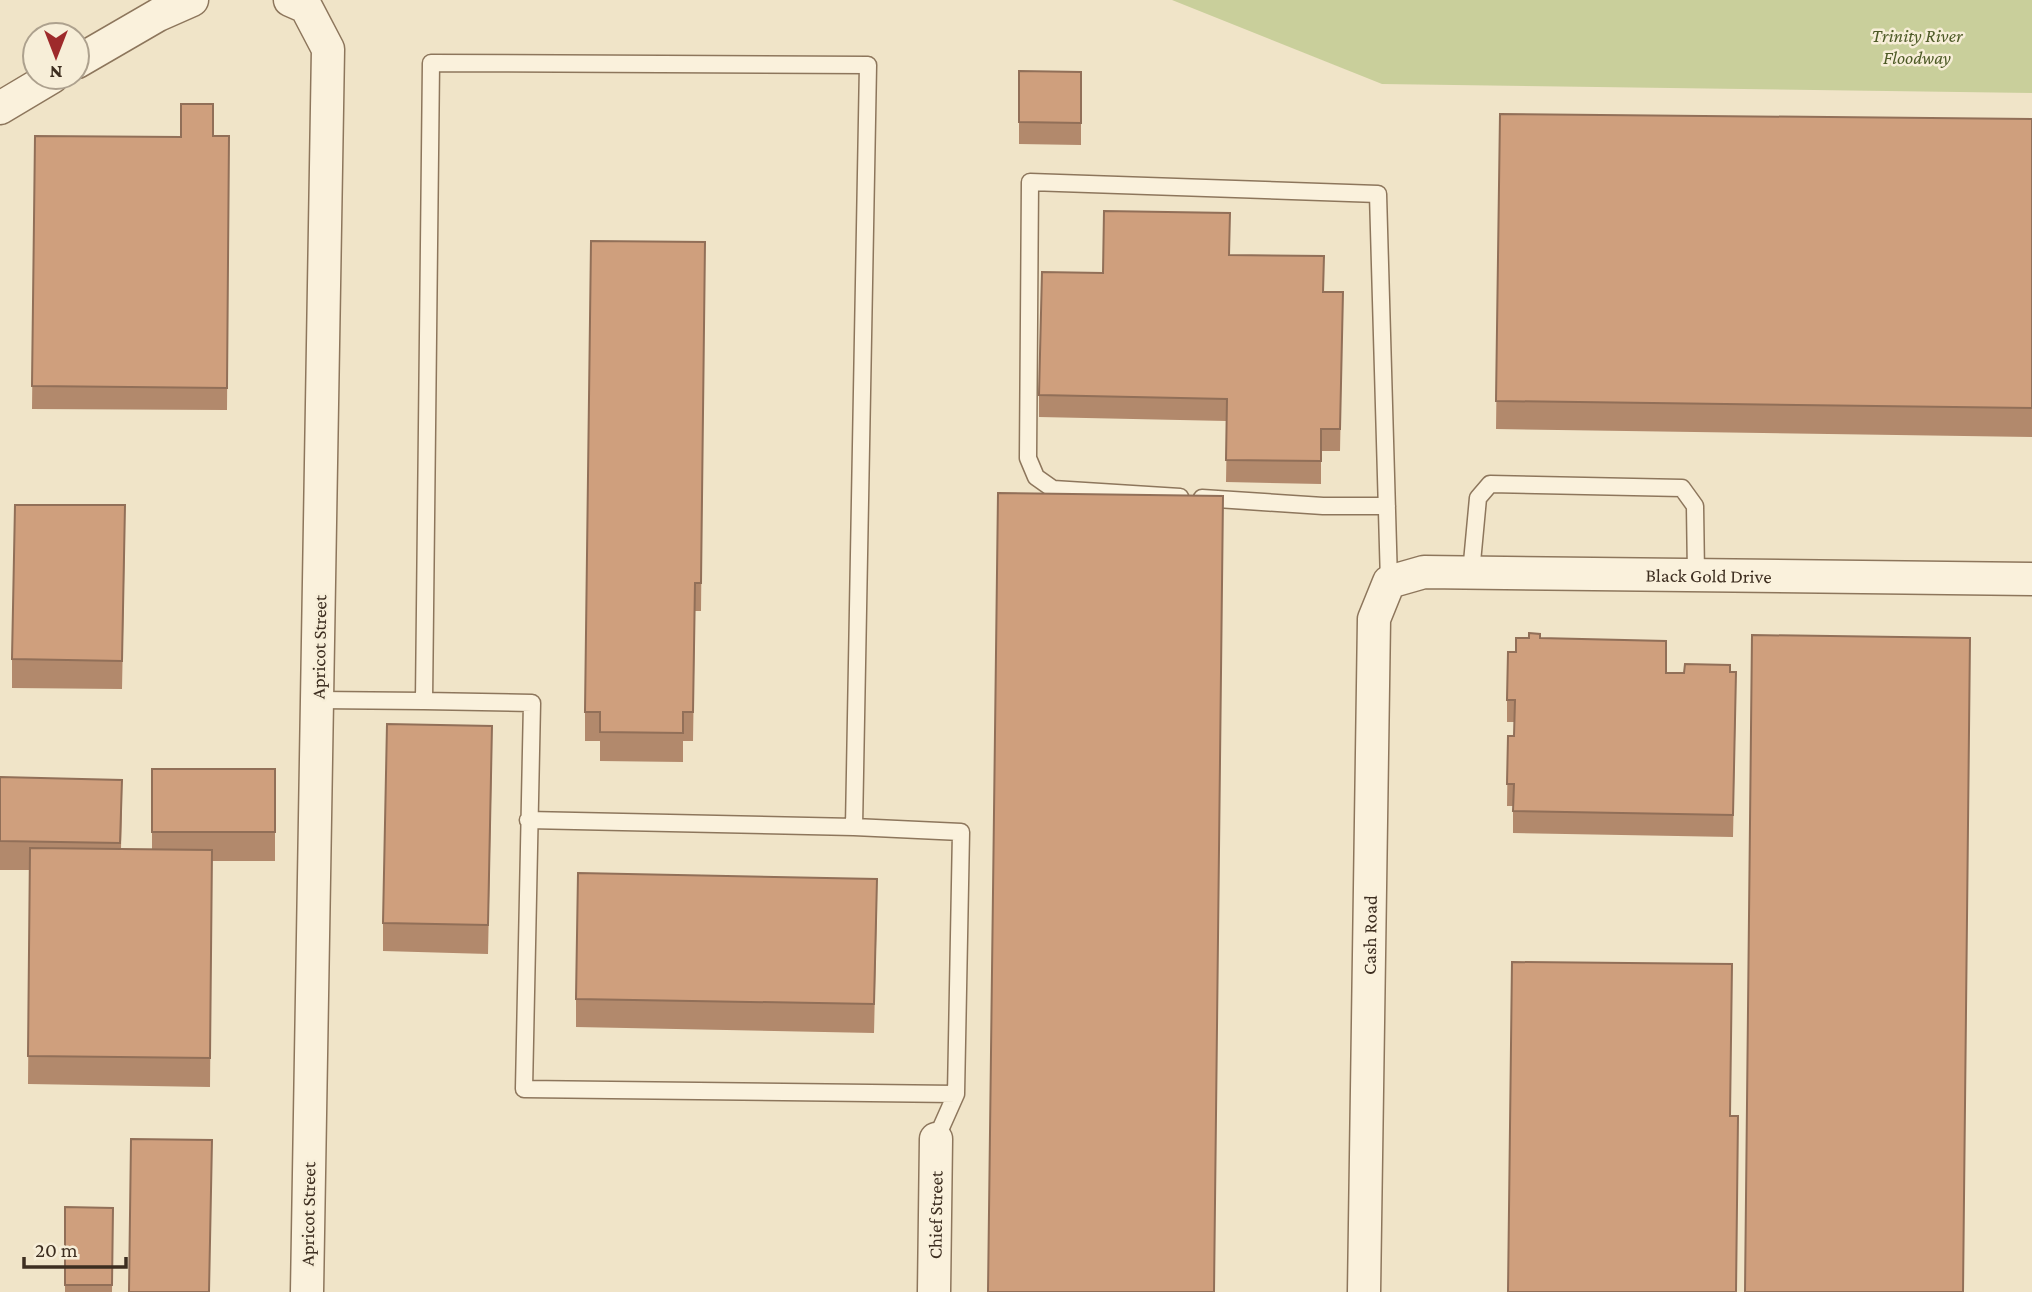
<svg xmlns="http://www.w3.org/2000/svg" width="2032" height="1292" viewBox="0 0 2032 1292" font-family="'Crimson Pro',serif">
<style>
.green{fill:#c9cf9b}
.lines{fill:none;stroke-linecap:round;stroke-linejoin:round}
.service-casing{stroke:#8d765c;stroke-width:19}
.minor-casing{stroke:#8d765c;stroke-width:35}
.service{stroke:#faf1dc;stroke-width:16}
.minor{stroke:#faf1dc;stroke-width:32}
.wall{fill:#b2896c}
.building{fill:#cf9f7d;stroke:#916f58;stroke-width:2}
.labels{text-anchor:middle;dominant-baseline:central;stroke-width:5;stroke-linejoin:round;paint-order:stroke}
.park-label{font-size:19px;font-style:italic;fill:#4d5a26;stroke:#f7eed8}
.street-label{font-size:19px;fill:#3d2e20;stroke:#f7eed8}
</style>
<rect width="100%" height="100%" fill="#f0e4c8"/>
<path class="green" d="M1172 0H2032V93L1382 84Z"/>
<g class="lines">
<g class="service-casing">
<path id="service" d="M1180 497 1053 489 1036 477 1028 458 1030 182 1378 194 1389 582
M1202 498 1323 506H1387
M1471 573 1478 498 1490 484 1682 488 1695 506 1696 575
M318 700 424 701
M528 820 854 827
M936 1139 956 1094 961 832 854 827 868 65 431 63 424 701 532 703 524 1089 956 1094"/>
</g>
<g class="minor-casing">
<g id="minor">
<path d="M290 0 306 7 328 49 307 1292"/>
<path d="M77 62 158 15 192 0"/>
<path d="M0 108 52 77"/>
<path id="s1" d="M934 1292 936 1139"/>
<path id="s2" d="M1364 1292 1374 619 1389 582 1424 572 2032 579"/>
</g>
</g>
<use href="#service" class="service"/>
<use href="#minor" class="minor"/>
</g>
<path class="wall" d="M1019 71 1081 72V145L1019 144Z
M1500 114 2032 119V437L1496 429Z
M35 136 181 137 213 136H229L227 410 32 409Z
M705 242 701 611H695L693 741H683V762L600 761V741H585V712Z
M1229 255 1324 292H1343L1340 451H1321V484L1226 482 1227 421 1039 417V395L1103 273Z
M125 533 122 689 12 688V659Z
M1540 638 1666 673 1730 672 1736 694 1733 837 1513 833V806H1507L1508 736H1514L1515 722H1507V700L1516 652Z
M492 755 488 954 383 951V923Z
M152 769H275V861H212L210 1087 28 1084 30 870H0V777L122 808 121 849H152Z
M877 907 874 1033 576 1027V999Z
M65 1207 113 1208 112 1292H65Z"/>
<path class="building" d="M1019 71 1081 72V123L1019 122Z
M181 104H213V136H229L227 388 32 386 35 136 181 137Z
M1500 114 2032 119V408L1496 401Z
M1104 211 1230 213 1229 255 1324 256 1323 292H1343L1340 429H1321V461L1226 460 1227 399 1039 395 1042 272 1103 273Z
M591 241 705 242 701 583H695L693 712H683V733L600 732V712H585Z
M998 493 1223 496 1214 1292H988Z
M15 505H125L122 661 12 659Z
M1529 633 1540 634V638L1666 641V673H1684L1685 664 1730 665V672H1736L1733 815 1513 811 1514 784H1507L1508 736H1514L1515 700H1507L1508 652H1516V638H1529Z
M1752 635 1970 638 1963 1292H1745Z
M387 724 492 726 488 925 383 923Z
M152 769H275V832H152Z
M0 777 122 780 120 843 0 841Z
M30 848 212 850 210 1058 28 1056Z
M578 873 877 879 874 1004 576 999Z
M1512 962 1732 964 1730 1116H1738L1736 1292H1508Z
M131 1139 212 1140 209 1292H129Z
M65 1207 113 1208 112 1285H65Z"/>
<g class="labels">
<g class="park-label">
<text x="1917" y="35">Trinity River<tspan x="1917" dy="22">Floodway</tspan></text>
</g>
<g class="street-label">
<text stroke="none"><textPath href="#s2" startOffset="1034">Black Gold Drive</textPath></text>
<text transform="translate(319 647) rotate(-89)">Apricot Street</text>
<text stroke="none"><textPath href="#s2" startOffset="357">Cash Road</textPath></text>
<text transform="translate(308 1214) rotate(-89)">Apricot Street</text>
<text stroke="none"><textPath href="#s1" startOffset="77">Chief Street</textPath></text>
</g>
</g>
<g transform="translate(56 56) rotate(180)"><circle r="33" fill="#f7eed8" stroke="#ada18e" stroke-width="2"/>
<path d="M0-5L12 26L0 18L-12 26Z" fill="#9e2a2b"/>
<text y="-10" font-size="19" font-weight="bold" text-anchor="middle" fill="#3d2e20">N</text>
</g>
<path d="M24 1257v10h102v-10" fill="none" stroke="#3d2e20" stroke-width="3.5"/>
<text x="35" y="1257" font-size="21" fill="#3d2e20" stroke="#f7eed8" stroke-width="5" paint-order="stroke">20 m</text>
</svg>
